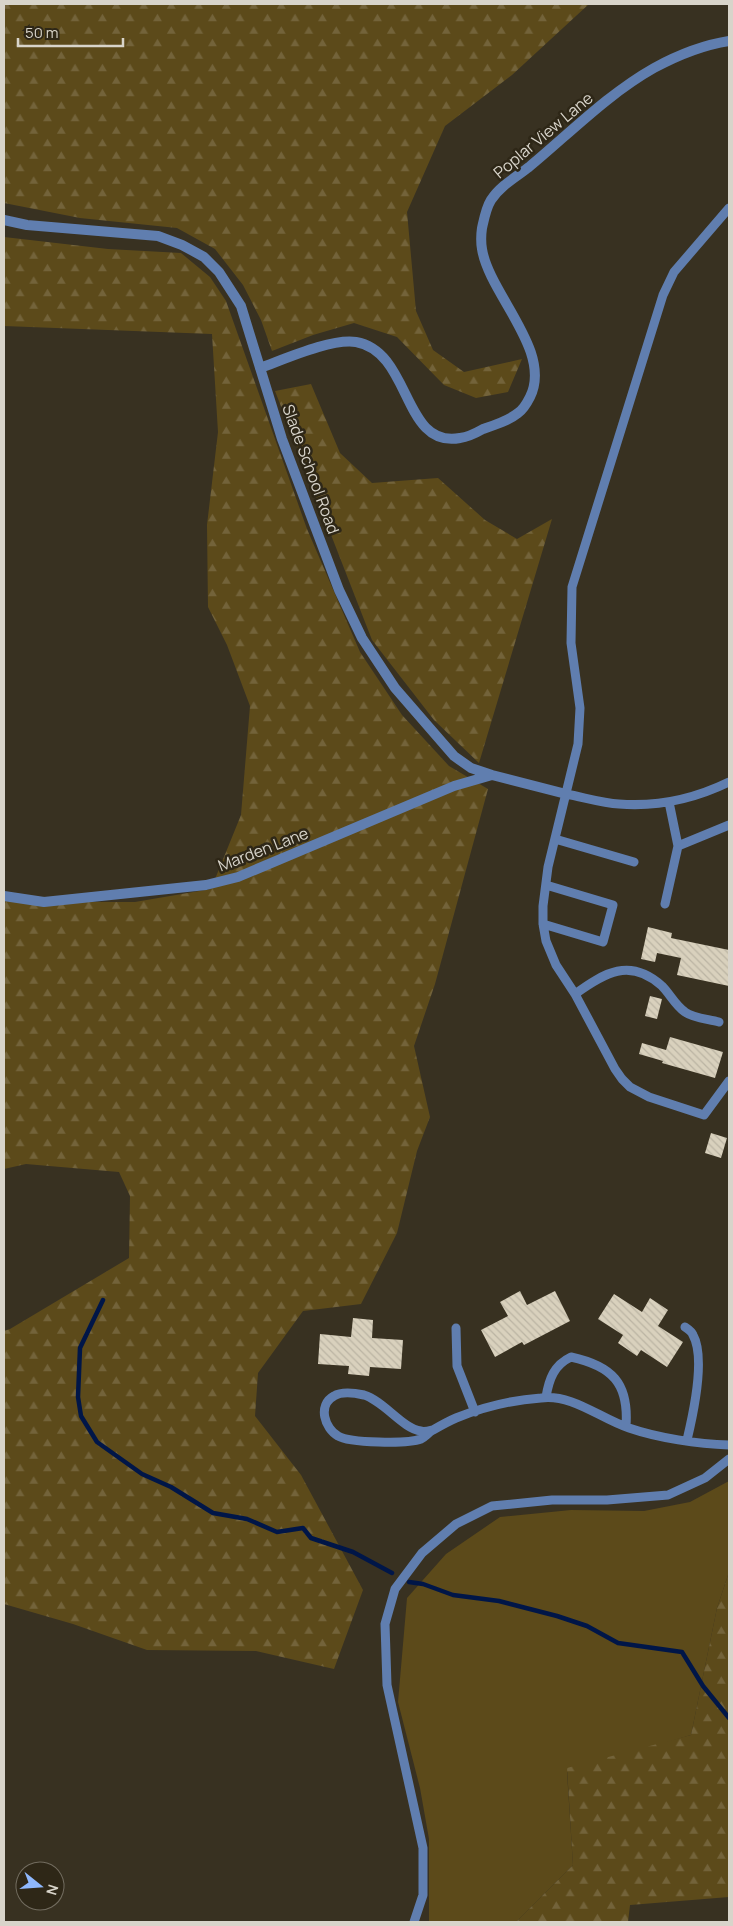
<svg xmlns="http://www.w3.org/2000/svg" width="733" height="1926" viewBox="0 0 733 1926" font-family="Manrope,sans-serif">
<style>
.grass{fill:#5c4a1a}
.forest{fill:url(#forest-firs)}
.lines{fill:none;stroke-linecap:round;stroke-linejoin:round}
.stream{stroke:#001648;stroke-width:4.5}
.building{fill:url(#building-back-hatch)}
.service{stroke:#607eaf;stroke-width:9}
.minor{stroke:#607eaf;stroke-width:10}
.labels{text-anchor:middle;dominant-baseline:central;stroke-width:5;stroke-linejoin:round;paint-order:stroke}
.street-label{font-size:16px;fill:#d8d4ca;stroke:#2e2717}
</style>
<defs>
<pattern id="forest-firs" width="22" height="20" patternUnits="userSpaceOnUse" patternTransform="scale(1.25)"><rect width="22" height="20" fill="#5c4a1a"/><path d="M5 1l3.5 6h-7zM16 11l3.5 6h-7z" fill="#73633a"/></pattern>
<pattern id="building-back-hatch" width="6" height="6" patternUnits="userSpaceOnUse" patternTransform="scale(1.25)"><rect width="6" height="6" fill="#d9d1bd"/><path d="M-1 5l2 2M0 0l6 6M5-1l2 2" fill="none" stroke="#bbb4a3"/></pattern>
</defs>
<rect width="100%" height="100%" fill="#383121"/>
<path class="grass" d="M729 1481V1572L717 1608 691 1735 567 1772 573 1865 516 1922H429V1839L420 1788 398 1702 407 1598 446 1554 500 1517 571 1510 644 1511 690 1502Z"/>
<path class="forest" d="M4 4H589L512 75 445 126 407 212 416 311 433 350 464 372 522 359 508 392 476 398 444 385 397 337 354 323 313 335 272 351 261 320 243 285 215 249 177 228 80 218 4 203Z
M4 237 108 249 181 253 210 277 226 301 307 529 360 652 402 715 449 766 488 789 435 984 414 1046 430 1117 417 1151 397 1233 361 1304 303 1311 258 1373 255 1416 301 1475 363 1590 334 1669 256 1651 147 1650 73 1624 4 1604V1331L10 1329 129 1258 130 1196 119 1172 26 1164 4 1169V893L44 902H135L211 889 241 815 250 706 227 645 208 607 207 525 218 432 212 334 4 326Z
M311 384 340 453 372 483 438 478 485 520 517 539 552 519 479 763 434 720 372 640 275 391Z
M729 1572V1897L630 1905 628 1922H516L573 1865 567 1768 691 1735 717 1608Z"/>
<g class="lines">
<path class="stream" d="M103 1300 80 1348 78 1397 81 1416 97 1442 142 1474 171 1487 213 1513 247 1519 277 1532 303 1528 311 1538 353 1552 392 1573
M409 1582 423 1584 453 1595 499 1601 557 1616 587 1626 618 1643 682 1652 703 1686 729 1718"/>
</g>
<path class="building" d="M648 927 672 933 671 938 729 950V986L677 975 681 958 657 953 655 962 641 959Z
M650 996 662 999 657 1019 645 1016Z
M670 1037 723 1052 715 1078 662 1063 663 1061 639 1054 642 1043 666 1050Z
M711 1133 727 1138 721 1158 705 1153Z
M520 1291 527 1305 555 1291 570 1321 524 1345 522 1342 495 1357 481 1330 508 1316 500 1302Z
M614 1294 642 1312 650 1298 668 1310 658 1326 683 1342 667 1367 641 1350 637 1356 618 1343 623 1335 598 1319Z
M353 1318 373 1320 372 1338 403 1340 401 1369 370 1367 369 1376 348 1374 349 1366 318 1364 320 1334 351 1337Z"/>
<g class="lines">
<path class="service" d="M729 208 674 272 663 295 572 587 571 643 580 708 578 744 548 867 543 906V924L546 941 556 965 575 994 615 1069 622 1079 630 1087 649 1097 704 1115 729 1081
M566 794C583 797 602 803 619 804 657 807 696 798 729 782
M555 839 634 862
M678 846 729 825
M665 904 678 846 669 802
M543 924 603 942 613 905 546 885
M575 994C604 973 630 957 662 986 670 994 675 1005 685 1012 693 1018 708 1019 719 1022
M685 1327C688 1329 692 1332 693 1335 706 1358 693 1415 687 1440
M456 1328 457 1366 475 1412
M546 1397C549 1379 554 1365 571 1357 612 1366 629 1383 626 1426
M432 1430C428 1431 424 1432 421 1431 403 1429 384 1401 364 1395 355 1393 342 1391 334 1396 317 1405 325 1429 338 1436 349 1443 408 1444 421 1439 425 1437 429 1432 433 1430 440 1426 449 1421 456 1418 483 1407 512 1400 541 1398 573 1394 599 1418 629 1428 658 1438 698 1444 729 1445
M414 1922 423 1895V1848L387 1685 385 1624 395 1589 422 1553 456 1524 492 1506 552 1500H607L668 1495 705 1478 729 1459"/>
<path class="minor" d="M4 220 27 225 158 236 182 245 204 257 219 272 241 306 282 439 339 590 362 638 395 688 454 756 471 768 492 775 566 794
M260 368C285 359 332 338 356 342 412 352 402 449 460 438 468 437 476 433 483 429 495 425 508 421 518 413 524 409 527 403 530 397 553 351 489 294 482 249 481 243 481 235 482 228 484 219 486 208 491 200 500 186 516 177 529 167 570 133 608 94 654 68 678 55 703 45 729 41
M4 896 44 902 206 885 238 877 454 786 492 775"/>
</g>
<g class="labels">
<g class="street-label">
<text transform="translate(543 135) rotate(-40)">Poplar View Lane</text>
<text transform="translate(311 469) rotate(70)">Slade School Road</text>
<text transform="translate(263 849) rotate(-21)">Marden Lane</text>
</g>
</g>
<rect width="733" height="1926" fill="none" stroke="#d8d4ca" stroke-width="10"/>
<g transform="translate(40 1886) rotate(107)"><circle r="24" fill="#2e2717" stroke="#726c5f"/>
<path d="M0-4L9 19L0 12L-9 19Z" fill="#8fb8fd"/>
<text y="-8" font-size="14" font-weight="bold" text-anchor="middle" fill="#d8d4ca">N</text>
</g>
<path d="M18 38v8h105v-8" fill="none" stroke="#d8d4ca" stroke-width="2.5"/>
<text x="25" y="38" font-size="15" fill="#d8d4ca" stroke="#2e2717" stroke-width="4" paint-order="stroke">50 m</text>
</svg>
